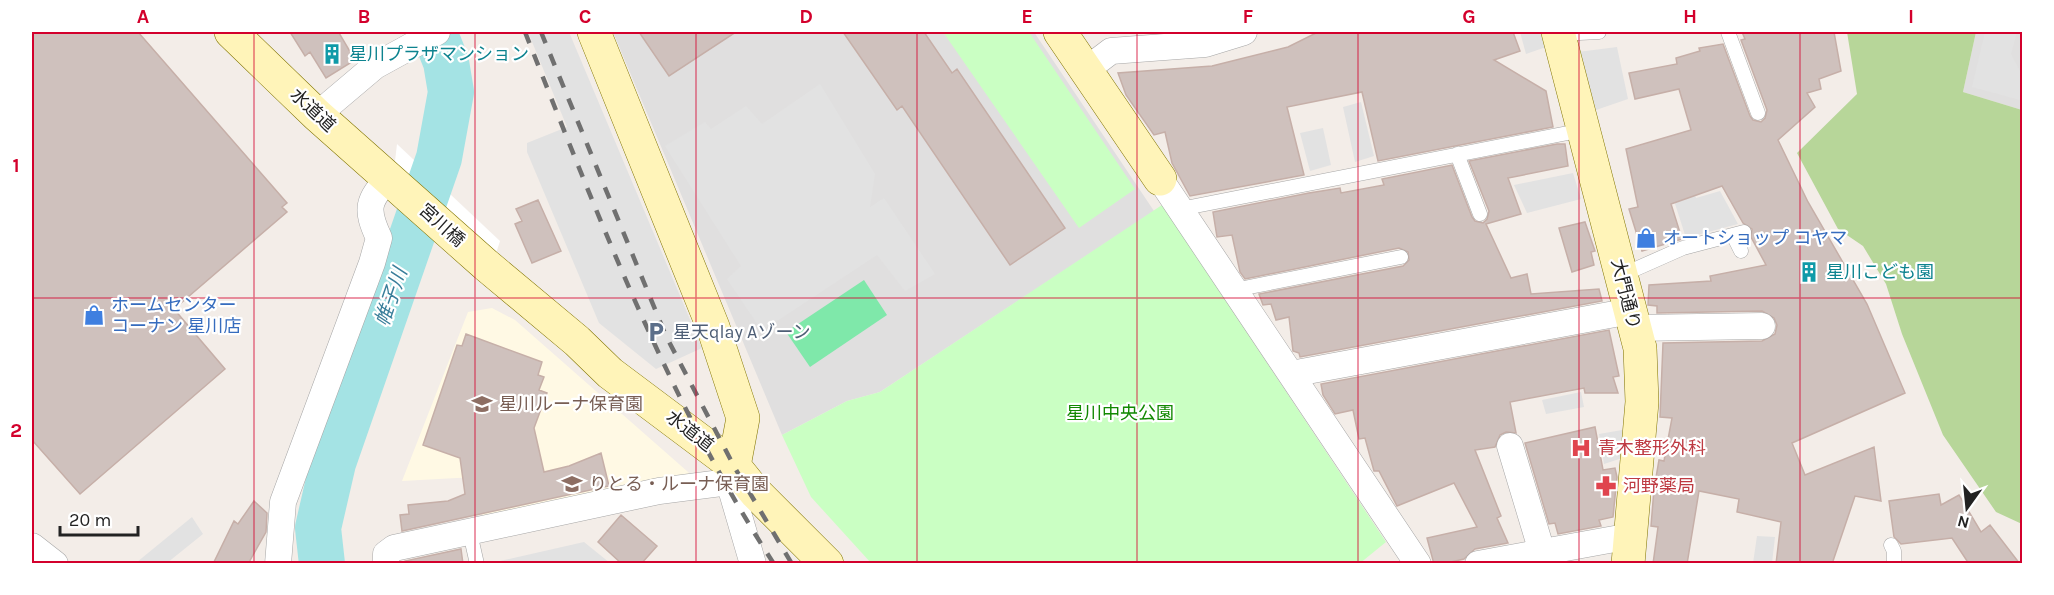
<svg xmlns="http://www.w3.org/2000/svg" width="2054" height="595" viewBox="0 0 2054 595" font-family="Karla,'Noto Sans JP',sans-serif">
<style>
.residential{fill:#e0dfdf}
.education{fill:#fff9e4}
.forest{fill:#b7d699}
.park{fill:#caffc3}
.pitch{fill:#7fe8aa}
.parking{fill:#e2e2e2}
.pier{fill:#fff}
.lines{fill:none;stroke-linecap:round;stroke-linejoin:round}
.river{stroke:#a4e3e4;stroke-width:46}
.building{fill:#cfc1bd;stroke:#c6afa8;stroke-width:1.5}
.lane-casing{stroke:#a6a6a6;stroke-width:15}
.street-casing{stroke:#a6a6a6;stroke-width:27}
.secondary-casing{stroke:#817400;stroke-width:34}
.lane{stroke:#fff;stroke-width:14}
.street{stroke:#fff;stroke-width:26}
.secondary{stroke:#fff4b9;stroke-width:33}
.rail{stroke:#707070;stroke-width:4.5;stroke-dasharray:12 12;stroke-linecap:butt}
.grid{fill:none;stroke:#d3002c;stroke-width:1.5;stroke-opacity:0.55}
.labels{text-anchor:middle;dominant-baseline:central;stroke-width:4.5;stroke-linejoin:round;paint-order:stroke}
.culture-label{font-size:18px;fill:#0d838f;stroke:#fff;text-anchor:start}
.street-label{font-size:18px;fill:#222;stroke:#fff}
.shop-label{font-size:18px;fill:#366cbe;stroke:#fff;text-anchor:start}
.service-label{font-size:18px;fill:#4e5e75;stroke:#fff;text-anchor:start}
.education-label{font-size:18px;fill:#785e54;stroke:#fff;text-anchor:start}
.park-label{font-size:18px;fill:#128902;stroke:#fff}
.health-label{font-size:18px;fill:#be3a42;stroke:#fff;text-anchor:start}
.water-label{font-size:20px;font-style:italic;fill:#397e9a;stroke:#fff}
.neatline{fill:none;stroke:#d3002c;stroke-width:2}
.grid-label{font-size:20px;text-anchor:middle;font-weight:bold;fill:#d3002c}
</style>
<rect width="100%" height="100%" fill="#f3ede8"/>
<path class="residential" d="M613 32H1034L1154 211 880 392 847 401 782 435Z
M1976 32H2022V110L1963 92Z"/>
<path class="education" d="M492 308 515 320 696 479 484 524 475 477 402 481 468 312Z"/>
<path class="forest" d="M1847 32H1976L1963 92 2022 110V524L1996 512 1943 435 1902 334 1886 284 1863 246 1838 229 1797 153 1857 94Z"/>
<path class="park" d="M943 32H1029L1135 189 1079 228Z
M1162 205 1386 542 1359 564 871 563 811 497 782 435 847 401 880 392Z"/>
<path class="pitch" d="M864 280 887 315 810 367 786 332Z"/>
<path class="parking" d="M528 32H569L702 348 656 369 599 323 527 152V143L567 127Z
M1520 32H1541L1546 47 1526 54Z
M1985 32H2017L2011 54 2022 75 2020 100 1972 87Z
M1617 47 1628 99 1596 110 1578 52Z
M820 84 875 174 870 207 884 198 935 274 905 291 877 255 762 331 727 279 741 266 665 146 705 122 711 129 746 106 762 124Z
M1361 102 1374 156 1355 162 1343 107Z
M1323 128 1331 165 1310 171 1300 133Z
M1573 173 1581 199 1527 213 1514 185Z
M1688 177 1696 198 1720 191 1738 224 1686 238 1668 182Z
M1581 392 1584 407 1546 414 1542 400Z
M1622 430V458L1604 464 1599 434Z
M192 517 203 534 167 563 137 562Z
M1757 536 1775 537 1772 563H1753Z
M584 542 610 563H491Z"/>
<path class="pier" d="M397 144 500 241 486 285 391 196Z"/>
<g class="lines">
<path class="river" d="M322 564 318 528 333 463 439 158 451 92 446 62 434 32"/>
</g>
<path class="building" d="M32 32H138L287 203 282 207 287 212 174 309 225 369 80 494 32 440Z
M290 32H342L339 33 355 60 326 78 310 52 305 56Z
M639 32H736L669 76Z
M843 32H924L952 73 957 69 1065 228 1010 265 902 106 897 110Z
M1318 32H1513L1520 51 1494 60 1546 91 1553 127 1378 161 1362 92 1287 107 1304 175 1190 196 1172 163 1165 132 1154 135 1126 95 1118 73 1212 66 1288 47Z
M1742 32H1834L1841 71 1819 79 1821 89 1807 93 1815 107 1778 140 1808 202 1867 304 1905 393 1792 443 1805 475 1874 447 1881 501 1855 496 1832 564H1776L1781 522 1737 512 1739 499 1699 491 1687 564H1653L1658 527 1651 526 1654 489 1659 460 1664 461 1672 418 1660 417 1663 343 1762 341 1775 334 1777 325 1774 318 1762 311 1657 313V306L1648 305 1649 285 1711 281 1710 276 1766 265 1751 237 1752 229 1743 223 1722 186 1671 204 1682 239 1642 251 1629 209 1638 207 1626 149 1691 130 1679 89 1635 99 1629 73 1677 64 1676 58 1700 51 1699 48 1723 44 1750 116 1753 120 1761 122 1765 118 1767 110 1741 40 1745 39Z
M1557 144H1565L1568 166 1508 178 1521 214 1486 224 1511 278 1527 274 1531 294 1599 289 1602 301 1300 357 1299 353 1293 351 1289 317 1276 320 1271 304 1263 305 1259 294 1403 266 1409 260 1408 252 1399 248 1245 279 1240 272 1232 235 1217 237 1213 212 1309 193 1340 188 1341 193 1384 185 1382 179 1452 165 1472 217 1475 221 1483 223 1487 219 1489 211 1469 161Z
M538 200 561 251 532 263 515 224 522 221 516 209Z
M1585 222 1595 251 1591 252 1594 265 1572 272 1559 228Z
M1609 330 1619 376 1613 377 1618 393H1585L1584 388 1510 402 1516 433 1506 432 1500 435 1495 447 1475 450 1501 516 1497 518 1508 543 1475 549 1464 559 1442 564H1434L1427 538 1477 527 1454 483 1397 506 1379 471H1374L1365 438 1359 439 1353 410 1335 414 1323 395 1321 384Z
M466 334 542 362 538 375 544 377 539 390 547 393 534 428 544 472 569 466 601 453 609 486 402 531 400 515 409 514 408 505 448 501 465 494 460 458 423 445 457 345 462 346Z
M1595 427 1603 470 1615 468 1617 477 1613 517 1599 520 1601 526 1558 534 1555 523 1549 524 1525 443Z
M1939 494 1941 505 1959 495 1981 532 1990 525 2020 564H1969L1952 538 1901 544 1894 537 1889 501Z
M254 501 267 513 266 532 248 564H213L234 521 238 524Z
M621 515 657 546 641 564H622L598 542Z
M461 549 463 564H405V561Z"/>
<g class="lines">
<g class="lane-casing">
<path id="lane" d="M1728 32 1758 113
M1559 34 1599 32
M1457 154 1480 214
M1180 209 1583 130
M1733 235 1741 251
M1622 275 1683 248 1744 232
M1234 290 1401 257
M470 533 477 564
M1891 545 1894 551V564"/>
</g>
<g class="street-casing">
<path id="street" d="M1086 70 1111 51 1205 44 1244 32
M317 115 375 66 437 32
M1160 179 1418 564
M1635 328 1762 326
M1291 374 1631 311
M1510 446 1542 552
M734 466 729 482 753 564
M32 546 55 564
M278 564 283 502 372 263 379 238C365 208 368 201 389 177
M386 564V554L394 548 659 491 729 482
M1478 564 1631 536"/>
</g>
<g class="secondary-casing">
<path id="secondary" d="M231 32 317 115 486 265 577 341 610 373 734 466 756 493 827 564
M594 32 713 327 743 418 734 466
M1060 32 1160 179
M1558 32 1640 348 1642 402 1628 564"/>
</g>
<use href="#lane" class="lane"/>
<use href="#street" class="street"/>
<use href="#secondary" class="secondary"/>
<path class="rail" d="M525 32C597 213 667 399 774 564
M541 32 666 336 735 468 792 564"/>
</g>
<path class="grid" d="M254 32V564M475 32V564M696 32V564M917 32V564M1137 32V564M1358 32V564M1579 32V564M1800 32V564M32 298H2022"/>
<defs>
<g id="building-bare" transform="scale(1.62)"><path d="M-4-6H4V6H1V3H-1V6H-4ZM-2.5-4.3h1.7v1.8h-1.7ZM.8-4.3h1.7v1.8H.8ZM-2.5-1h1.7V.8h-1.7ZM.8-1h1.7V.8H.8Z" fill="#0f9aa8" stroke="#fff" stroke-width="2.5" paint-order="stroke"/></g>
<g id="shop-bare" transform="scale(1.62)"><path d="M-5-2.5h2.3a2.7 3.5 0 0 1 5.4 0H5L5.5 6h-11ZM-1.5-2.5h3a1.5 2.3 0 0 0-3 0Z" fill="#3f7fe0" stroke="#fff" stroke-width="2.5" paint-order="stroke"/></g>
<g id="parking-bare" transform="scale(1.62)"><path d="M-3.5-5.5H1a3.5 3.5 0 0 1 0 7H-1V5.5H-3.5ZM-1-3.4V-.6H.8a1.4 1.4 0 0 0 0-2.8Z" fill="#5c6f8a" stroke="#fff" stroke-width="2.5" paint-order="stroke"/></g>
<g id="school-bare" transform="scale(1.62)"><path d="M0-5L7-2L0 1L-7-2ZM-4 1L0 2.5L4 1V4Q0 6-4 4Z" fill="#8d6e63" stroke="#fff" stroke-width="2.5" paint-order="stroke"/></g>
<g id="hospital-bare" transform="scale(1.62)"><path d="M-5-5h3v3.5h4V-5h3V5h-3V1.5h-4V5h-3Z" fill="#e0444e" stroke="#fff" stroke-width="2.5" paint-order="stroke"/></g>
<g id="pharmacy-bare" transform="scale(1.62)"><path d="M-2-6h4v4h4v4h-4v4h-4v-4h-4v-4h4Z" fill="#e0444e" stroke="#fff" stroke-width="2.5" paint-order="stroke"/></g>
</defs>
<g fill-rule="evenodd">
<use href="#building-bare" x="332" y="54"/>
<use href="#shop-bare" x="1646" y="238"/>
<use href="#building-bare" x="1809" y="272"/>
<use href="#shop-bare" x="94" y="315"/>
<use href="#parking-bare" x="656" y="332"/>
<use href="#school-bare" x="482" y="404"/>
<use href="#hospital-bare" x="1581" y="448"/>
<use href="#school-bare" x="572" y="484"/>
<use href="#pharmacy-bare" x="1606" y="486"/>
</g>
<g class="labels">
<g class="culture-label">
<text x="349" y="54">星川プラザマンション</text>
<text x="1826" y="272">星川こども園</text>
</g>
<g class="street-label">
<text transform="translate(313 110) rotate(43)">水道道</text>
<text transform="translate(442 225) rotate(42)">宮川橋</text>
<text transform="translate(1626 294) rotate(76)">大門通り</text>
<text transform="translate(690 431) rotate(38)">水道道</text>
</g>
<g class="shop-label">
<text x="1663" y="238">オートショップ コヤマ</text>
<text x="111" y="305">ホームセンター<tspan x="111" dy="21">コーナン 星川店</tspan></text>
</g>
<g class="service-label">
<text x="673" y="332">星天qlay Aゾーン</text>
</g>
<g class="education-label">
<text x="499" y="404">星川ルーナ保育園</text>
<text x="589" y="484">りとる・ルーナ保育園</text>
</g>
<g class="park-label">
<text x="1120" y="413">星川中央公園</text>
</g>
<g class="health-label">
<text x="1598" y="448">青木整形外科</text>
<text x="1623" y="486">河野薬局</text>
</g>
<g class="water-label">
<text transform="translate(391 297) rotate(-71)">帷子川</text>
</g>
</g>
<rect width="2054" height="595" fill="none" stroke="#ffffff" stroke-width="66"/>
<g transform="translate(1967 508) rotate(195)" stroke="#ffffff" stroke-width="4.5" paint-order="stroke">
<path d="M0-4.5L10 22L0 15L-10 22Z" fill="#222222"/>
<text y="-9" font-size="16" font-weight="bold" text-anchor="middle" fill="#222222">N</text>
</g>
<path d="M60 526v9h78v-9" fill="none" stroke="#222222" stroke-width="3"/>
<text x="69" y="526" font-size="18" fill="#222222" stroke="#ffffff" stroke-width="4.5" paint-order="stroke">20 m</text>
<rect x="33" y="33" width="1988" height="529" class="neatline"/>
<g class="grid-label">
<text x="143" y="23">A</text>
<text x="364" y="23">B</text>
<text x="585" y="23">C</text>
<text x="806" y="23">D</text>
<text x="1027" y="23">E</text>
<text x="1248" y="23">F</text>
<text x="1469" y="23">G</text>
<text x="1690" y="23">H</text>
<text x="1911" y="23">I</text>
<text x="16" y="172">1</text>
<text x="16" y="437">2</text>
</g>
</svg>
